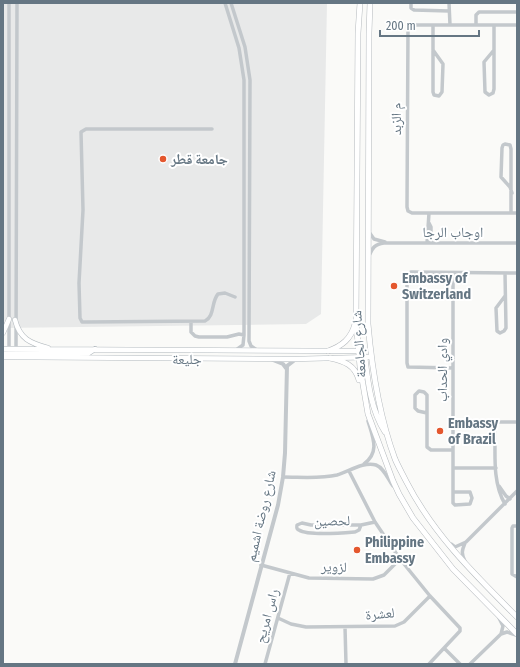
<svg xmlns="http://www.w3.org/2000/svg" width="520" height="667" viewBox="0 0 520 667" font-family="'Fira Sans Condensed','Noto Naskh Arabic',sans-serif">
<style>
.built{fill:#e8e9e9}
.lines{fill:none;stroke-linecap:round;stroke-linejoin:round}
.secondary-casing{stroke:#b3babf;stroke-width:5.5}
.primary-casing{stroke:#b5babe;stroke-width:6}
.minor{stroke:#c3c8cc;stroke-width:3.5}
.tertiary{stroke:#c3c8cc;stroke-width:4}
.secondary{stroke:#fff;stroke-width:4.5}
.primary{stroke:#fff;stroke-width:5}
.poi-dot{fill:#e4572e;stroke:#fff;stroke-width:1.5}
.labels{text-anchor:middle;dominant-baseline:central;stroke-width:4;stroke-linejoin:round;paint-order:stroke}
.street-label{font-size:14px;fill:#657683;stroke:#fff}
.poi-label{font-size:14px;font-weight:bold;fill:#657683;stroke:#fff;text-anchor:start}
</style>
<rect width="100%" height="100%" fill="#fafaf8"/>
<path class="built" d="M3 3H327L321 314 306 324 3 328Z"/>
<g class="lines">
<g class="secondary-casing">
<path id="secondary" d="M15 320C20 339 30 343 48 348
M3 333 9 319
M3 349 359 351
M3 354 13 352
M3 357 296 359 371 357
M9 357 16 353H89L95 349"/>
</g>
<g class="primary-casing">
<path id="primary" d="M360 3 358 33 356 319 360 367 368 414 393 481 399 494 413 518 453 569 517 634
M370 3 369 33 368 324C372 370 379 416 395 459 398 466 402 473 406 481 433 534 475 575 517 617
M328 351C342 346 351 339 355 324
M359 351 363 354 365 358C368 383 371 410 385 432
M330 358C344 361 355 365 359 380"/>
</g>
<path class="minor" d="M225 3 239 48 244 80V335L243 345 236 350
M231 3 245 47 250 80 249 341 251 346 257 350
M411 3V8L414 10 449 11
M449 3 450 25
M433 25V92L434 95 439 96 442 92 443 64 433 50
M476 25V15L479 12H517
M494 25V89L493 93 489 95 485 92 484 62 494 50
M517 25H413L410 26 408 28 407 207 408 211 412 213H517
M212 129H86L81 132 83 210 79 283 80 318 82 322H86L205 321C215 316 211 302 218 294L225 293 235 297
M511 213V149L510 145 505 144 503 145 502 148 501 177 510 187 512 193
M429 223 431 227V243
M369 232 374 239 385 242
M427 243 429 213
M369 256C372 248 375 244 384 243H517
M505 273 506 328 504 331 500 333 497 331 496 308 505 296
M191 322V332L195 336 199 337H227L239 334 244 335
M9 350V3
M16 350 17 3
M453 368 408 367 407 363V275L411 272 517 273
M427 413 418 411 415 408V395L419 391 424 392 427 395V447L431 450H453
M453 422H517
M495 422C496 448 491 481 505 504
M364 464C380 452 373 438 368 421
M453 468H496
M349 471 375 522 400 559 430 596 460 628V631L429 664
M283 477C301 477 320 479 337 475 348 472 364 461 376 465 384 468 388 479 393 486
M499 486 506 496 510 499
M453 492H470L472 498 470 504 455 505 453 503V273
M361 525 359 530 355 532C343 533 308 536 299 530 296 529 297 528 297 525L302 523 311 525H361L375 522
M517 526H513L512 528V574L517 577
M451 544 455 547 466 542 517 491
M465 561C461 554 462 550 465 543
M261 565 309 578 373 579 384 575 400 559
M278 618 291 624 306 627 395 626 404 622 430 596
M499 618 503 626 501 634
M345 627 346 664
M444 648 460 664
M265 664 290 573
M470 664 501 634 507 632 516 635"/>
<path class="tertiary" d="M273 360 283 364 286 368
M235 664 278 505 283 477 285 453 287 366 296 359"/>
<use href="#secondary" class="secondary"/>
<use href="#primary" class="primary"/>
</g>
<g class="poi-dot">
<circle cx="163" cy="159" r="4"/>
<circle cx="394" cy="286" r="4"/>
<circle cx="440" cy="431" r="4"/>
<circle cx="357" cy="550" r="4"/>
</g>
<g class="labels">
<g class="street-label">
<text transform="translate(396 119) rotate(-90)">م الزبد</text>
<text x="453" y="232">اوجاب الرجا</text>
<text transform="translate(359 344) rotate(-94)">شارع الجامعة</text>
<text x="187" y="359">جليعة</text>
<text transform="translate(442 370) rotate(-90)">وادي الحداب</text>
<text transform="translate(261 516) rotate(-77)">شارع روضة اشميم</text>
<text transform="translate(332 521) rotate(-1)">لحصين</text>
<text transform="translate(334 567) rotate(1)">لزوير</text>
<text transform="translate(380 614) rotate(-5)">لعشرة</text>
<text transform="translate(267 616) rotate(-75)">راس امريح</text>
</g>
<g class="poi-label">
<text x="171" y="159">جامعة قطر</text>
<text x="402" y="278">Embassy of<tspan x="402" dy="16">Switzerland</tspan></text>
<text x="448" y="423">Embassy<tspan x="448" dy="16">of Brazil</tspan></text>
<text x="365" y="542">Philippine<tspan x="365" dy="16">Embassy</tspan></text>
</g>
</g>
<rect width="520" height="667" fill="none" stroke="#657683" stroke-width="8"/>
<path d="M380 30v6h99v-6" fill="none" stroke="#657683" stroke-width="2"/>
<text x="386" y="30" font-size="12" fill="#657683" stroke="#ffffff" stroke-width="3" paint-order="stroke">200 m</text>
</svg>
